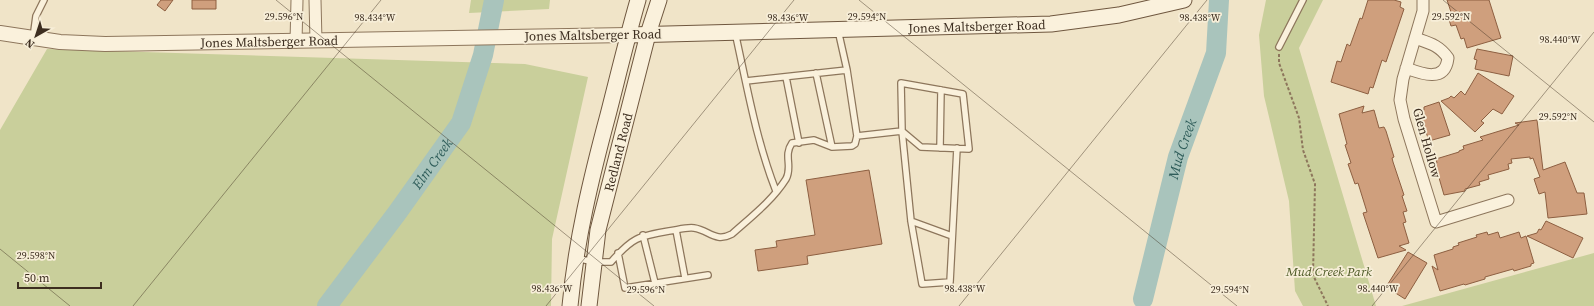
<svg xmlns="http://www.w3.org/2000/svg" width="1594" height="306" viewBox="0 0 1594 306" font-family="'Source Serif 4',serif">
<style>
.green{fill:#c9cf9b}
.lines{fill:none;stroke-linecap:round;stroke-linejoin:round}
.stream{stroke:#6f938a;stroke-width:3.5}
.river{stroke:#a9c4bc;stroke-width:20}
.building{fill:#cf9f7d;stroke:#8d5f41}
.service-casing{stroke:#8d765c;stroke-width:8}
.minor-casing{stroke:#8d765c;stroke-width:13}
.tertiary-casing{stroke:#8d765c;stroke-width:16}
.secondary-casing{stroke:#6f573f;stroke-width:17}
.path{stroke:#8d765c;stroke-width:2;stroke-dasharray:3 2;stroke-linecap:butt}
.service{stroke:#faf1dc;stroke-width:5.5}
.minor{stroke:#faf1dc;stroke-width:11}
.tertiary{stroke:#faf1dc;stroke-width:14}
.secondary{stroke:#faf1dc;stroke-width:15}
.ticks{fill:none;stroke:#3d2e20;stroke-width:1;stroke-opacity:0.45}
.labels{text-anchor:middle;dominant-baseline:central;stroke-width:3.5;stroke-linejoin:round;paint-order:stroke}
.street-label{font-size:13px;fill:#3d2e20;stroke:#f7eed8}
.park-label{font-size:13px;font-style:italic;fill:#4d5a26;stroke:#f7eed8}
.water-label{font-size:14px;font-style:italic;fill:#2f5d5a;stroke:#f7eed8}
.ticks-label{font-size:10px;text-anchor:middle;fill:#3d2e20;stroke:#f7eed8;stroke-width:3.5;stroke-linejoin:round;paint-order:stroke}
</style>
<rect width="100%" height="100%" fill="#f0e4c8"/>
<path class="green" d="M471 0H550L549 9 469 13Z
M1266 0H1323L1299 48 1376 306H1303L1295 291 1289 201 1264 96 1259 35Z
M47 49 525 64 588 77 552 239 551 306H0V130Z
M1594 253V306H1402Z"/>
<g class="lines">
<path class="stream" d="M328 306 329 304"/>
<g class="river">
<path id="s1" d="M1143 299 1178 157 1216 53 1219 0"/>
<path id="s2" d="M327 306 397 213 461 123 483 55 494 0"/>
</g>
</g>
<path class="building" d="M161 0H173L165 11 157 5Z
M192 0H216V9H192Z
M1368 0H1394L1401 2 1400 7 1404 9 1386 62 1382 60 1373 88 1370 87 1368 94 1331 82 1337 61 1341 62 1347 44 1350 46 1360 18 1362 19Z
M1447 0H1489L1501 38 1467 48 1464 38 1461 39 1456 25 1451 26 1448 16 1452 15Z
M1477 49 1513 56 1509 76 1475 69 1477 60 1474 59Z
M1478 73 1514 96 1502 114 1493 109 1481 121 1484 123 1475 132 1441 101 1449 98 1451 96 1454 98 1461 91 1465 95Z
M1439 102 1450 135 1429 141 1419 111 1424 110V107Z
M1364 106 1362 113 1374 110 1379 128 1384 127 1386 131 1394 157 1392 158 1393 162 1404 195 1402 196 1407 211 1403 212 1406 222 1403 223 1409 243 1399 246 1406 250 1378 258 1363 213 1367 212 1358 183 1355 184 1348 164 1351 163 1345 145 1347 144 1339 114Z
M1537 120 1543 170 1565 162 1577 193H1584L1587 214 1548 218 1545 192 1539 194 1534 179 1540 177 1533 158 1530 159V157L1511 159 1512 163 1508 164 1509 169 1488 175 1489 179 1479 182 1480 185 1465 189V191L1444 195 1435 164 1437 163 1436 159 1459 152V151L1464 149 1463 146 1483 140 1480 137 1519 125 1515 123Z
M869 170 882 244 807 256 808 264 758 271 755 250 777 247 776 241 815 235 806 180Z
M1546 221 1583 238 1573 258 1527 236 1537 233 1539 229 1541 230Z
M1487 232 1488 235 1498 232 1500 238 1519 232 1521 238 1526 236 1534 263 1531 264V266L1514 271 1513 269 1485 277V279L1465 285 1464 284 1440 291 1432 266 1438 270 1434 255 1453 249V247L1459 245 1458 243 1477 237 1476 235Z
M1408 252 1427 263 1405 299 1386 287Z"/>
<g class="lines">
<g class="service-casing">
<path id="service" d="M735 32C747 86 756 140 776 191
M33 38 36 16 44 0
M1279 47 1303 0
M816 73 832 147
M786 77 799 143
M746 81 847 70
M902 131 911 221 922 284 950 282 957 148
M857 136 902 131 901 83 963 94 969 149 921 147 902 131
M940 148 941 90
M911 221 952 236
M676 230 685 278
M643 235 655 283
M618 253 625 288 708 275
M576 258 594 262H611C632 238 638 236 669 231 677 230 686 227 694 228 709 230 715 243 732 234 751 217 772 201 786 179 793 166 783 156 792 143L814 140 832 147 852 146 855 144 857 136 847 70 838 30"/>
</g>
<g class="minor-casing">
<path id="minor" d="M315 0 316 41
M1423 0V11L1403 79 1400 100 1404 119 1436 222 1508 200
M296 42 297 0
M1406 68C1422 74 1445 83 1448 58 1439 45 1429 43 1415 38"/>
</g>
<g class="tertiary-casing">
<g id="tertiary">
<path id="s3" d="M0 33 60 42 105 44 628 35"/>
</g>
</g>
<g class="secondary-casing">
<g id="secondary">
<path id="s4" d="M628 35 1051 24 1119 15 1184 0"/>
<path d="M570 306C576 241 591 178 608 115 618 76 627 38 638 0"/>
<path id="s5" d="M589 306 598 230 648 34 659 0"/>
</g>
</g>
<path class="path" d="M1279 54V63L1299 118 1303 150 1315 184 1313 275 1328 306"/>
<use href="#service" class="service"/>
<use href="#minor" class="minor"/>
<use href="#tertiary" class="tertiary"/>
<use href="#secondary" class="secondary"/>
</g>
<path class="ticks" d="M276 0 654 306M859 0 1237 306M1443 0 1594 122M0 249 70 306M133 306 381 0M546 306 794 0M959 306 1207 0M1372 306 1594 32"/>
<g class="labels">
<g class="street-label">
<text stroke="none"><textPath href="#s4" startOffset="349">Jones Maltsberger Road</textPath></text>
<text transform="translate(593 35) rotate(-1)">Jones Maltsberger Road</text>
<text stroke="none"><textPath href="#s3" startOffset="270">Jones Maltsberger Road</textPath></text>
<text transform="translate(1427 143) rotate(74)">Glen Hollow</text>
<text stroke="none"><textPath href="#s5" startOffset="157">Redland Road</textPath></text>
</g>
<g class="park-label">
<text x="1329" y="271">Mud Creek Park</text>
</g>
<g class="water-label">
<text stroke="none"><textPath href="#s1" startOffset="155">Mud Creek</textPath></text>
<text stroke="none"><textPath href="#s2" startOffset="177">Elm Creek</textPath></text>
</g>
</g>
<g class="ticks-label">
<text x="284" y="20">29.596°N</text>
<text x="867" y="20">29.594°N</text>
<text x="1451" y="20">29.592°N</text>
<text x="375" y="21">98.434°W</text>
<text x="788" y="21">98.436°W</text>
<text x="1200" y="21">98.438°W</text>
<text x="1560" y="43">98.440°W</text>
<text x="1558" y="120">29.592°N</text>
<text x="36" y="259">29.598°N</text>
<text x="552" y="292">98.436°W</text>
<text x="965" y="292">98.438°W</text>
<text x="1378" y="292">98.440°W</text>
<text x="646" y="293">29.596°N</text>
<text x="1230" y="293">29.594°N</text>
</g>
<g transform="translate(36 36) rotate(219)" stroke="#f7eed8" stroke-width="3" paint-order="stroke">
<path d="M0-3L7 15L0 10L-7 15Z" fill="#3d2e20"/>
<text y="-6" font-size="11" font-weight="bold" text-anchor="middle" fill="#3d2e20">N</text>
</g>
<path d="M18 282v6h83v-6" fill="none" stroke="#3d2e20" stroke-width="2"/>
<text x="24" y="282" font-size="12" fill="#3d2e20" stroke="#f7eed8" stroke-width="3" paint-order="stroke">50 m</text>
</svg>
